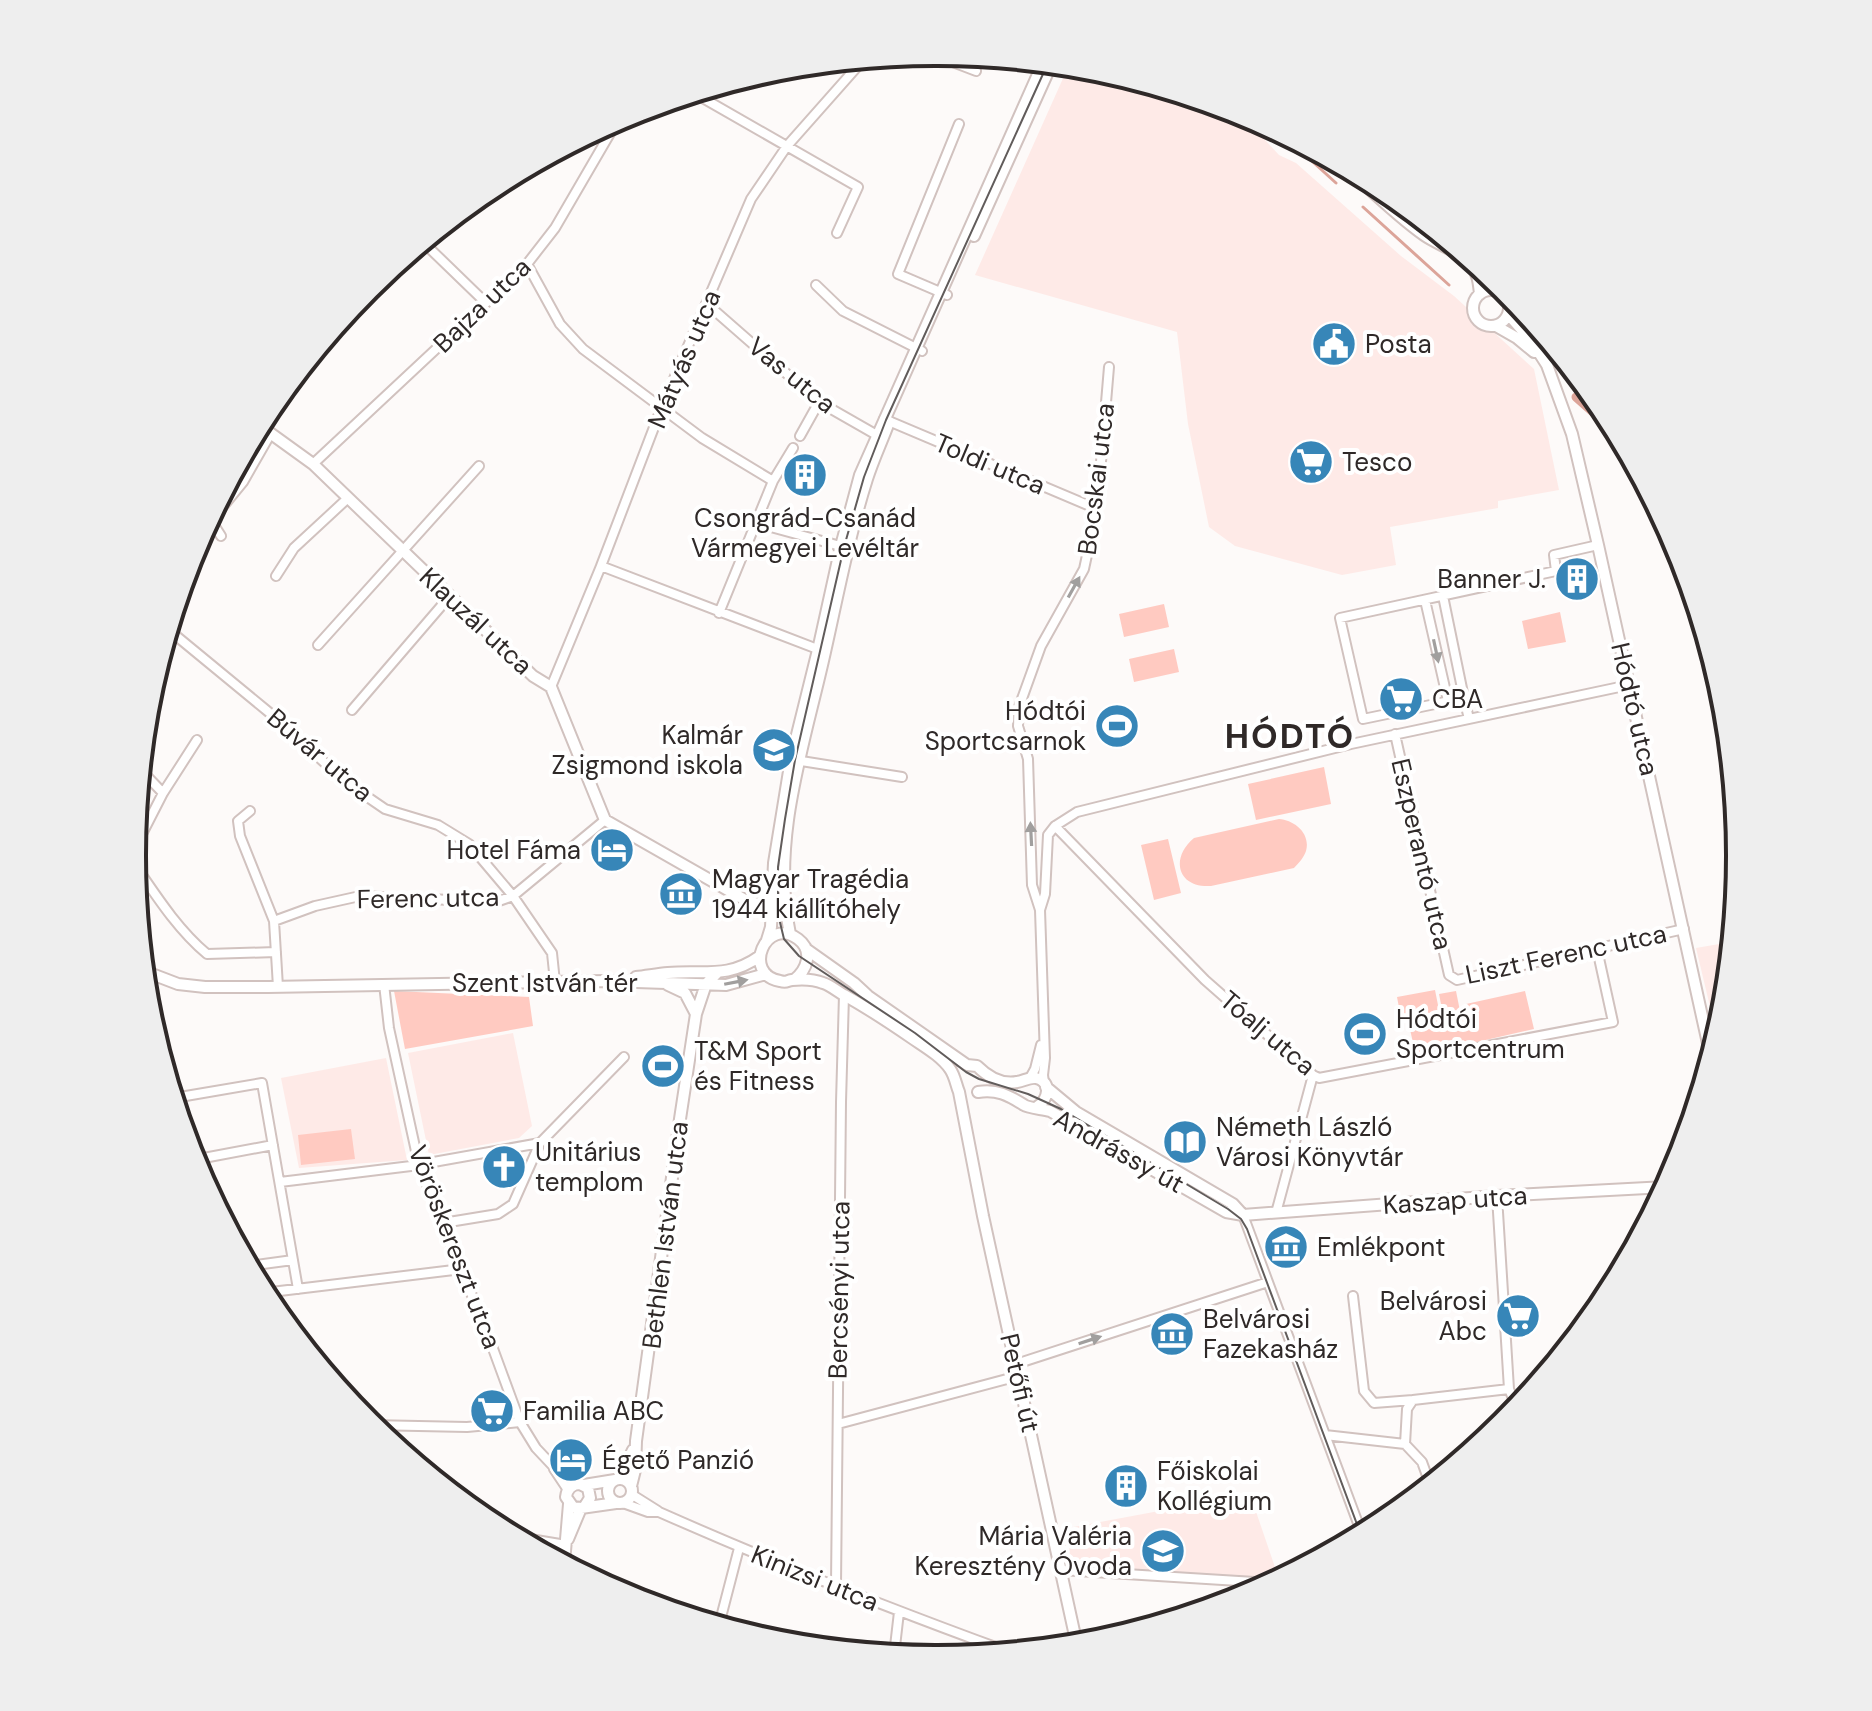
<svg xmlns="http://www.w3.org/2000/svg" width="1872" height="1711" viewBox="0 0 1872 1711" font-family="'DM Sans',sans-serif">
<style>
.built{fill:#feeae7}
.green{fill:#ffcac1}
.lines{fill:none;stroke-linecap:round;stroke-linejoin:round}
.stream{stroke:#dca499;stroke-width:3}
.canal{stroke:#dca499;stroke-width:9}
.minor-casing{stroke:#d1c2bf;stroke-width:12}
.tertiary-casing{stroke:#d1c2bf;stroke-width:14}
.minor{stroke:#fff;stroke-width:8}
.tertiary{stroke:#fff;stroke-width:10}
.tram{stroke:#615c5b;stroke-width:2}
.oneway{fill:#a19f9e}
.labels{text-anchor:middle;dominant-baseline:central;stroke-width:8;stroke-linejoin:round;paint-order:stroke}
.street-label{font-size:26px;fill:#2f2928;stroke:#fff}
.poi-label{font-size:26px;fill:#2f2928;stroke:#fff;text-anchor:start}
.district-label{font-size:34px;font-weight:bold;letter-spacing:2px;fill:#2f2928;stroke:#fff}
.rim{fill:none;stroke:#2f2928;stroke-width:4}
</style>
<rect width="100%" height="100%" fill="#fdfaf9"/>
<path class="built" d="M1069 65 1093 68 1239 112 1279 155 1296 163 1401 256 1454 296 1534 369 1559 490 1498 501V508L1390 527 1396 565 1342 575 1235 546 1209 527 1188 424 1177 332 975 275Z
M1731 942 1724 1013 1717 1036 1696 948Z
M513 1033 532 1126 519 1138 429 1155 408 1053Z
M386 1058 407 1160 299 1168 281 1078Z
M1250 1494 1279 1579 1271 1583 1061 1570 1052 1531Z"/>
<path class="green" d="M1164 604 1169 627 1124 637 1119 614Z
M1560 612 1566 642 1528 649 1522 621Z
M1174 649 1179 672 1134 682 1129 659Z
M1324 767 1331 804 1256 820 1248 784Z
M1279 819C1294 820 1311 833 1306 851 1304 857 1299 863 1294 868L1211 886C1177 888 1170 858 1194 838Z
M1168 839 1181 893 1154 900 1141 845Z
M1435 990 1440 1015 1402 1023 1397 997Z
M394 991 529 997 533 1026 405 1049Z
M1456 991 1460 1011 1443 1014 1439 994Z
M1525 991 1534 1029 1416 1056 1409 1025 1468 1012 1466 1004Z
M351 1129 355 1159 301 1165 298 1135Z"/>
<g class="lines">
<path class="stream" d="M1279 132 1283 135
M1291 142 1336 183
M1363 207 1449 285"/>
<path class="canal" d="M1576 397 1618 434"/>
<g class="minor-casing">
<path id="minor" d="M929 53 976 71
M694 93 858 187 837 233
M423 242 486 303
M527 264 560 324 583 349 702 438 773 481
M816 285 843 311 922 351
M947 295 898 274 959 124
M1503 295 1508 292
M707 304 819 402 882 438
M1509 309 1516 302
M884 419 1097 509
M800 436 819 402
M313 464 527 264 555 228 619 118
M756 523 844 547
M221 536 212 522 216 515 243 482 271 433
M601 566 820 650
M276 576 294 548 348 498
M1443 596 1464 698
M1425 600 1448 701
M719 613 773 481 793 448
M169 630 271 714 347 783 385 809 438 825 469 844 513 896 552 953 555 982
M318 645 479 466
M551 687 601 566 661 409 751 199 787 146 864 59
M352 710 449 597
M1469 719 1464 698 1363 719 1340 618 1556 571 1554 555 1598 545
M1395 734 1449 975 1457 980 1684 929
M795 760 902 777
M141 770 163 793
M250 811 238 821 240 836 274 921 278 987
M1055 826 1205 980 1313 1075 1319 1078 1613 1022 1597 949
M133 847 142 834 163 793 197 740
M133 862C155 894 177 929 207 954L276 952
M1040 910 1032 885 1028 759 1018 726 1019 707 1041 646 1084 569 1097 509 1109 367
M274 921 315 906 360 896 496 902 513 896 605 820
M384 984 389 1028 419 1165 488 1335 520 1422 536 1448 552 1465 580 1484
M1030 1078 1035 1069 1041 1045
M1044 1083 1043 1075 1045 1058 1040 910 1045 894 1048 835 1055 826 1077 812 1351 744 1629 685
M174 1098 262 1083 298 1289
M193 1160 273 1145
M280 1182 411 1166 540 1143
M1497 1196 1509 1389 1517 1408
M1276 1213 1313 1075
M1243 1215 1362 1534
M443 1223 498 1214 513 1204 540 1143 624 1057
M249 1266 293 1260
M263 1293 462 1269
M1353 1296 1364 1391 1374 1403 1413 1400
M1016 1364 1268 1282
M838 1424 1018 1376
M370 1425 467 1427 520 1422
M1325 1435 1405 1444 1407 1409 1413 1400 1509 1389
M1405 1444 1422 1462 1430 1484
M554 1469 568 1490
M631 1494 658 1511
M623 1503 648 1512H659C774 1563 891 1609 1009 1652
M512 1536 566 1545
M1061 1570 1271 1583
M836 1585 841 1102 844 995
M719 1625 739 1548
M894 1655 899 1612"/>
</g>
<g class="tertiary-casing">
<path id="tertiary" d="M1349 170C1373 192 1397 216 1424 235 1438 245 1460 251 1471 265 1478 273 1479 284 1480 294
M974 236 1052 63
M1489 275 1495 291
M1473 308a18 18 0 1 1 36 0a18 18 0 1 1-36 0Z
M1508 314 1531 340 1547 365 1572 434 1598 545 1711 1057
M1496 326 1517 338 1534 352
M259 425 313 464 533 676 551 687 605 820 747 901 759 904
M790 934C770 840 805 743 825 652 838 594 849 536 867 479 873 460 882 441 889 422
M767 940 771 927 774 863 791 759 818 650 841 546 860 475 1043 63
M806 949 854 983 868 996 967 1065 977 1066C987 1076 1001 1085 1017 1082 1024 1081 1029 1077 1036 1078 1053 1082 1048 1100 1037 1107
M144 971 178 984 205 987H268L606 981 726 985 766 974
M636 977C646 976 657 974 668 973 704 970 728 979 760 956
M794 980C807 970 814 951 798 939 766 915 741 974 780 981 787 983 786 981 792 980 802 979 813 979 823 983 830 985 837 991 844 995 868 1008 890 1023 912 1038 925 1047 941 1056 950 1069 955 1076 956 1085 959 1092L983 1216 1077 1645
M668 985 685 993 696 1014
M1046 1087 1076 1112 1233 1204 1243 1215
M978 1092C997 1089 1008 1095 1024 1105 1028 1108 1043 1109 1050 1111L1226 1212 1243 1215 1497 1196 1666 1187
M608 1491a12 12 0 1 1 24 0a12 12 0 1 1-24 0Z
M619 1479 633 1450
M584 1485 615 1480
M631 1486 635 1470 636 1441 680 1119 696 1014 706 984 717 973
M585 1506 590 1498 588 1488 580 1484C571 1484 567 1489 566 1497L573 1507 581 1508 616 1503
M568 1539 581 1508
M564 1563 569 1504"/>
</g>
<use href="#minor" class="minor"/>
<use href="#tertiary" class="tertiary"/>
<path class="tram" d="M1048 63 886 420 864 477 844 547 795 760 785 819 778 867V914L784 939 799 956 915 1033 966 1072 979 1079 1028 1094 1061 1109 1228 1209 1241 1219 1247 1229 1361 1535"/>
</g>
<defs><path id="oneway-solid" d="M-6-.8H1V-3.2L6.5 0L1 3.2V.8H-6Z" transform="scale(2)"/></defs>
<g class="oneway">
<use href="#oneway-solid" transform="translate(1074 587) rotate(-61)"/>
<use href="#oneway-solid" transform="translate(1436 651) rotate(78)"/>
<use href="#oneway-solid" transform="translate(1031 834) rotate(-93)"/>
<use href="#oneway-solid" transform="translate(736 982) rotate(-11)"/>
<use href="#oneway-solid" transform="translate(1090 1340) rotate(-18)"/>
</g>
<defs>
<g id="civic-disc" transform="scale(2.3)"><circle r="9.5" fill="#3786b8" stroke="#fff"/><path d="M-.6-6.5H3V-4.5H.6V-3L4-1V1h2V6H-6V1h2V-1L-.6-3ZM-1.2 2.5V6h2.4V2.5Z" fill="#fff"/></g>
<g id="supermarket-disc" transform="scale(2.3)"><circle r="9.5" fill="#3786b8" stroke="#fff"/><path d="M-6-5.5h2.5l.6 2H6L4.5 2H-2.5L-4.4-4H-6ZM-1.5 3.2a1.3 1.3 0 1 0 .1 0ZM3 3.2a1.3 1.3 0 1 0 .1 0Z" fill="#fff"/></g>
<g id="building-disc" transform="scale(2.3)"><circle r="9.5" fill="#3786b8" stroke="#fff"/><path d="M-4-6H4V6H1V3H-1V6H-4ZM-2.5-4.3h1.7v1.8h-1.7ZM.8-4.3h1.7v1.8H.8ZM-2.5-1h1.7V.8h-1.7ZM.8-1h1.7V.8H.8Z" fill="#fff"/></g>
<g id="stadium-disc" transform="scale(2.3)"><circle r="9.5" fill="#3786b8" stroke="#fff"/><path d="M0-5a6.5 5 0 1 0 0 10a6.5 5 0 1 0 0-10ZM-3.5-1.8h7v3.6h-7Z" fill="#fff"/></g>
<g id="school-disc" transform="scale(2.3)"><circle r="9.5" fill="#3786b8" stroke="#fff"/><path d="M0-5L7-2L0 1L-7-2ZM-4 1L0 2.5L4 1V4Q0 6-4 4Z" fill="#fff"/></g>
<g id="hotel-disc" transform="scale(2.3)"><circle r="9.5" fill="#3786b8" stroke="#fff"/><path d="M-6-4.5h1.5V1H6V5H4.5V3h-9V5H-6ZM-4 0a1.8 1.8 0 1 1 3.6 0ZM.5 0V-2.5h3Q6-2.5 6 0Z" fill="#fff"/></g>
<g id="museum-disc" transform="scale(2.3)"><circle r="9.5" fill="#3786b8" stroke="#fff"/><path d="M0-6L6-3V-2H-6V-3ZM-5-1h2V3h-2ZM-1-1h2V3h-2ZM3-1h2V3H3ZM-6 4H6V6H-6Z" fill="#fff"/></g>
<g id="library-disc" transform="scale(2.3)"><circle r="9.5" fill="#3786b8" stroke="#fff"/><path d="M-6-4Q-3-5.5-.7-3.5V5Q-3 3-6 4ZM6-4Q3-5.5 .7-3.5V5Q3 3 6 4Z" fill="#fff"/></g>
<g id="church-disc" transform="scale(2.3)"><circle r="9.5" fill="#3786b8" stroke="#fff"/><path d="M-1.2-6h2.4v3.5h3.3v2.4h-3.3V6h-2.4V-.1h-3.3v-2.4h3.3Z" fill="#fff"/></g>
</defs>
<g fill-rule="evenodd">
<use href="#civic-disc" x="1334" y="344"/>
<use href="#supermarket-disc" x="1311" y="462"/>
<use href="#building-disc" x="805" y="475"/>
<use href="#building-disc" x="1577" y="579"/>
<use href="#supermarket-disc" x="1401" y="699"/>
<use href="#stadium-disc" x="1117" y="726"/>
<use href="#school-disc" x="774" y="750"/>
<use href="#hotel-disc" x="612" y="850"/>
<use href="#museum-disc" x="681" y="894"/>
<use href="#stadium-disc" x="1365" y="1034"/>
<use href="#stadium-disc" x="663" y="1066"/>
<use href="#library-disc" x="1185" y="1142"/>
<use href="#church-disc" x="504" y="1167"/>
<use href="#museum-disc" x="1286" y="1247"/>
<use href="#supermarket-disc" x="1518" y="1316"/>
<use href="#museum-disc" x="1172" y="1334"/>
<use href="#supermarket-disc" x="492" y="1411"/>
<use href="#hotel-disc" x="571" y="1460"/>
<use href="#building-disc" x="1126" y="1486"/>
<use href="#school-disc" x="1163" y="1551"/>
</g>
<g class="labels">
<g class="street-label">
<text transform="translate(482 305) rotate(-44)">Bajza utca</text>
<text transform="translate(684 359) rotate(-67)">Mátyás utca</text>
<text transform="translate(792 375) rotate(39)">Vas utca</text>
<text transform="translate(990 464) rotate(23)">Toldi utca</text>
<text transform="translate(1096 479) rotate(-83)">Bocskai utca</text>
<text transform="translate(476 621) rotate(43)">Klauzál utca</text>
<text transform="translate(1635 709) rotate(77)">Hódtó utca</text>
<text transform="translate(320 755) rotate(40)">Búvár utca</text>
<text transform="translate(1422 854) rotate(77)">Eszperantó utca</text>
<text transform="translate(428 898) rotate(-1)">Ferenc utca</text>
<text transform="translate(1566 954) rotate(-12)">Liszt Ferenc utca</text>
<text x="545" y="983">Szent István tér</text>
<text transform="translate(1268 1033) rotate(40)">Tóalj utca</text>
<text transform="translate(1119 1151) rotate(29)">Andrássy út</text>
<text transform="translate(1455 1200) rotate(-4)">Kaszap utca</text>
<text transform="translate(665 1235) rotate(-83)">Bethlen István utca</text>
<text transform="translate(455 1247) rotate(69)">Vöröskereszt utca</text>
<text transform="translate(839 1290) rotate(-89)">Bercsényi utca</text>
<text transform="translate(1020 1383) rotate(77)">Petőfi út</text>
<text transform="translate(815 1578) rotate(22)">Kinizsi utca</text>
</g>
<g class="poi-label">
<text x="1365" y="344">Posta</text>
<text x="1342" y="462">Tesco</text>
<text x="805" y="518" text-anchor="middle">Csongrád-Csanád<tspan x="805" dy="30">Vármegyei Levéltár</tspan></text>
<text x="1546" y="579" text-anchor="end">Banner J.</text>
<text x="1432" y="699">CBA</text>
<text x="1086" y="711" text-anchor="end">Hódtói<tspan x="1086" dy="30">Sportcsarnok</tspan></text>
<text x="743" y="735" text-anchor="end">Kalmár<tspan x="743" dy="30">Zsigmond iskola</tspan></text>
<text x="581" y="850" text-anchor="end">Hotel Fáma</text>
<text x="712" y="879">Magyar Tragédia<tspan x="712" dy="30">1944 kiállítóhely</tspan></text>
<text x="1396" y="1019">Hódtói<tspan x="1396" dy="30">Sportcentrum</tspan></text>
<text x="694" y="1051">T&amp;M Sport<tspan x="694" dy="30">és Fitness</tspan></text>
<text x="1216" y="1127">Németh László<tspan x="1216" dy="30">Városi Könyvtár</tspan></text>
<text x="535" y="1152">Unitárius<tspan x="535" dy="30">templom</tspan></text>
<text x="1317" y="1247">Emlékpont</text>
<text x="1487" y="1301" text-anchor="end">Belvárosi<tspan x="1487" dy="30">Abc</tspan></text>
<text x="1203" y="1319">Belvárosi<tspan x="1203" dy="30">Fazekasház</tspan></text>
<text x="523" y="1411">Familia ABC</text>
<text x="602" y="1460">Égető Panzió</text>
<text x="1157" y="1471">Főiskolai<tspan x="1157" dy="30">Kollégium</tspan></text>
<text x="1132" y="1536" text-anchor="end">Mária Valéria<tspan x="1132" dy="30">Keresztény Óvoda</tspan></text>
</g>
<g class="district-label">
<text x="1290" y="736">HÓDTÓ</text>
</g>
</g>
<path d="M0 0H1872V1711H0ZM935 66H937A789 789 0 0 1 1726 855V856A789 789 0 0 1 937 1645H935A789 789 0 0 1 146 856V855A789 789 0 0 1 935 66Z" fill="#eee" fill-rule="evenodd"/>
<path class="rim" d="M935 66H937A789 789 0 0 1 1726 855V856A789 789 0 0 1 937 1645H935A789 789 0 0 1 146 856V855A789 789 0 0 1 935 66Z"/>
</svg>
